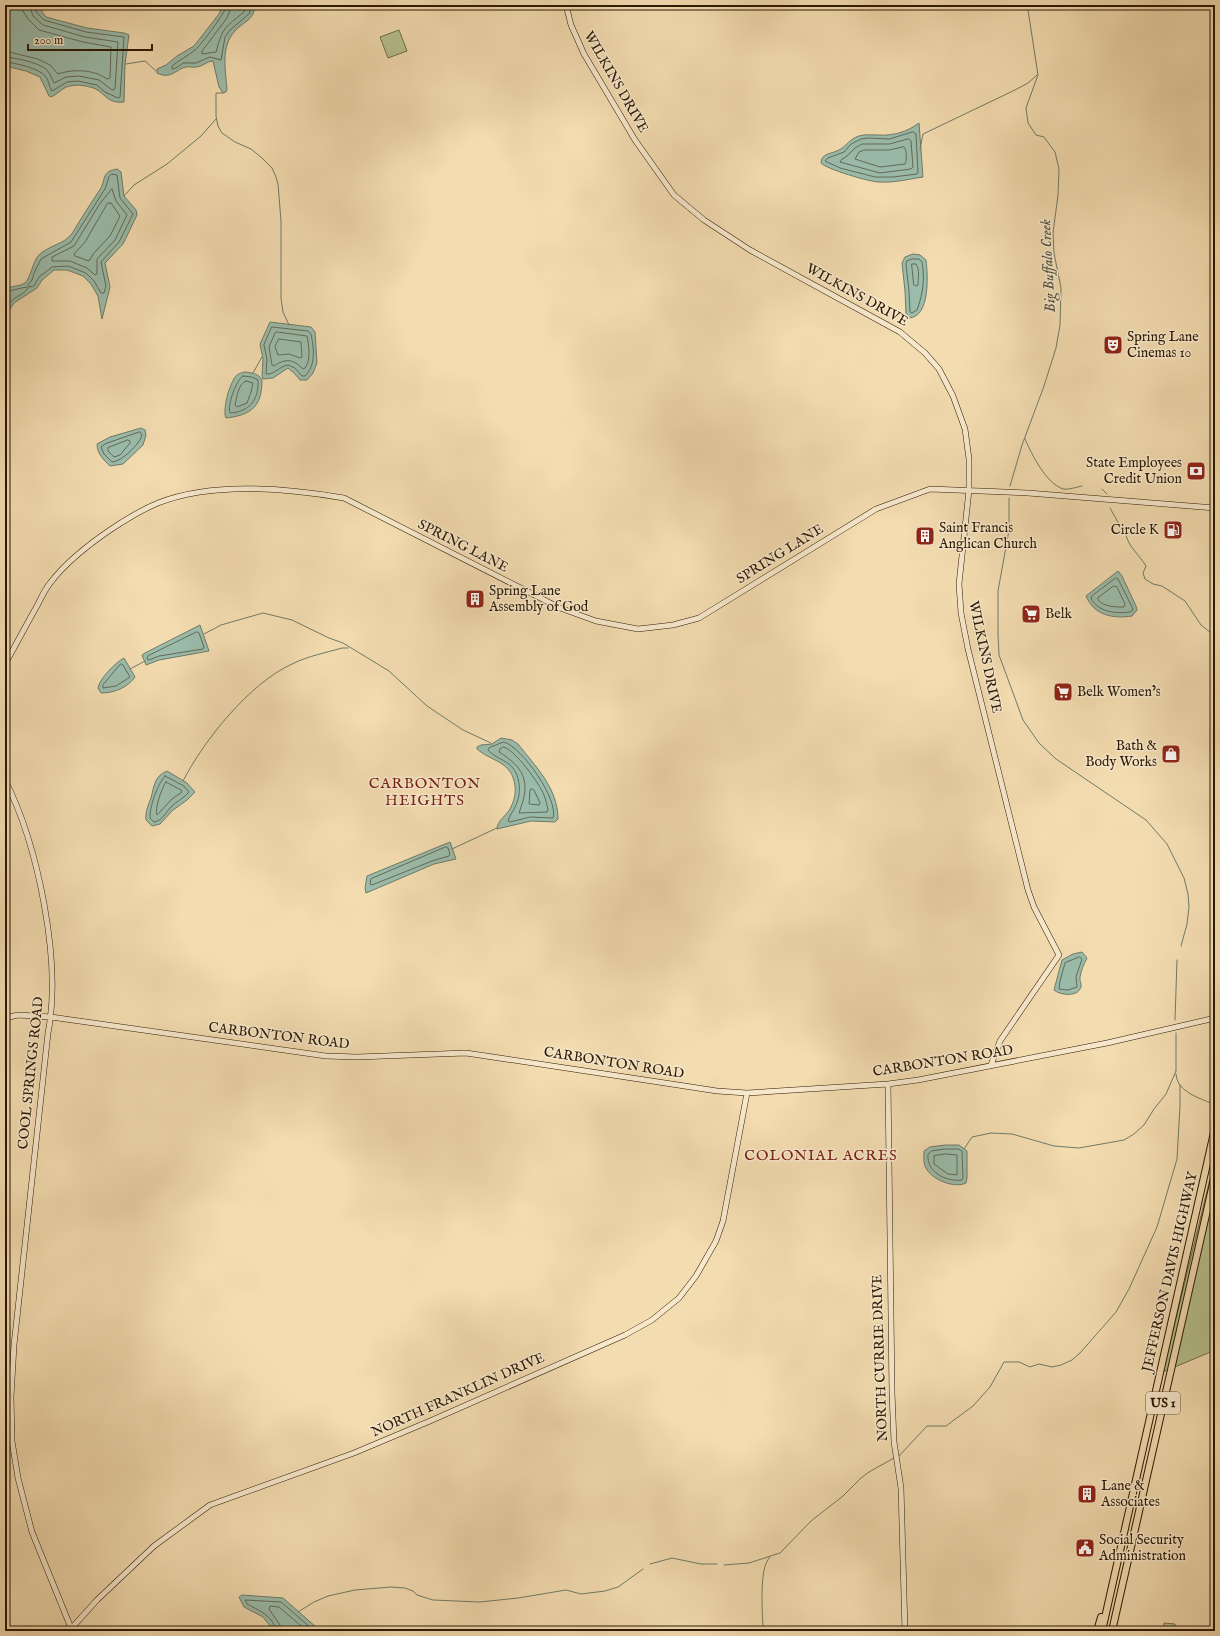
<svg xmlns="http://www.w3.org/2000/svg" width="1220" height="1636" viewBox="0 0 1220 1636" font-family="'IM FELL English',serif">
<style>
.green{fill:#b6c28e;stroke:#706e48}
.water{fill:#9bbcab;stroke:#6e7b68}
.lines{fill:none;stroke-linecap:round;stroke-linejoin:round}
.shore{stroke:#636a57;stroke-width:1}
.stream{stroke:#6e7b68;stroke-width:1}
.secondary-casing{stroke:#2b1903;stroke-width:6}
.highway-casing{stroke:#2b1903;stroke-width:8}
.secondary{stroke:#f7e8cc;stroke-width:5}
.highway{stroke:#f3dcb0;stroke-width:6}
.labels{text-anchor:middle;dominant-baseline:central;stroke-width:3;stroke-linejoin:round;paint-order:stroke}
.shield{fill:#f7e8cc;stroke:#68573f;stroke-width:1}
.shield-label{font-size:13px;font-weight:bold;fill:#2b1903}
.street-label{font-size:14px;fill:#2b1903;stroke:#f7e8cc}
.poi-label{font-size:14px;fill:#2b1903;stroke:#f7e8cc;text-anchor:start}
.water-label{font-size:15px;font-style:italic;fill:#52523e;stroke:#f7e8cc}
.neighbourhood-label{font-size:15px;letter-spacing:1px;fill:#7a1f14;stroke:#f7e8cc}
</style>
<rect width="100%" height="100%" fill="#f3dcb0"/>
<filter id="stains"><feTurbulence type="fractalNoise" baseFrequency=".005" numOctaves="4"/><feColorMatrix values="0 0 0 0 .2 0 0 0 0 .09 0 0 0 0 .02 0 0 0 .5 -.17"/></filter>
<radialGradient id="worn" r=".72"><stop offset=".6" stop-color="#630" stop-opacity="0"/><stop offset="1" stop-color="#630" stop-opacity=".3"/></radialGradient>
<path class="green" d="M399 30 407 51 388 58 380 37Z
M1215 1158V1350L1163 1372Z
M1164 1623 1175 1624V1631L1163 1630Z"/>
<path class="water" d="M5 5H37L46 17 87 28 124 33 129 35 125 64 124 102C109 104 106 95 96 89 89 86 77 84 70 86 63 87 58 94 51 97L49 96 40 77 26 71 5 66Z
M223 5H252L254 11C252 19 245 22 239 27 220 43 225 66 227 89L226 92 223 93 219 87 213 61C207 61 202 67 196 67 192 68 190 66 186 67 176 69 171 80 157 73V69L166 65 177 56 194 46 219 14Z
M919 123 923 177C909 179 894 183 879 182 870 182 826 169 821 163 821 153 832 154 839 150 847 146 849 139 859 136 866 134 871 135 878 135 893 136 907 132 919 123Z
M117 169 121 172 124 196 136 210 137 215 123 244 105 263 110 287 102 319 98 296 91 284 83 276 67 270H54L42 280 37 288 14 303 5 317V290C11 285 19 287 25 283 30 279 33 262 38 256 48 245 65 245 73 232 82 217 91 203 101 188 104 183 103 176 108 172 111 170 114 170 117 169Z
M913 254 920 255 926 260C928 276 930 317 909 318L906 313 905 291 902 263 905 257Z
M270 322 311 327 315 332 317 363 313 373 307 380H300L294 373 288 368 273 378 263 379 262 376 263 359 260 344Z
M246 372C253 373 259 374 262 380 262 407 251 415 226 418 222 410 230 381 237 375 240 373 243 372 246 372Z
M141 428 145 430 146 435 143 445 123 464 110 466C104 460 97 454 97 444L110 437Z
M1118 571 1122 576 1136 606 1137 610 1132 616C1112 619 1094 615 1086 596Z
M200 625 209 651 159 660 146 665 142 655 145 653Z
M124 658 135 677C127 688 114 693 101 693L98 688C100 678 115 663 124 658Z
M501 738 512 740 518 744C535 766 558 788 558 819L555 822 531 821 497 829C497 821 506 816 510 809 514 801 516 794 515 786 512 761 492 762 477 749V747L481 745 492 744Z
M167 771 187 783 195 792 187 800 173 810 160 824 152 826 146 820C145 812 148 806 151 798 154 787 154 776 167 771Z
M450 842 456 859 434 864 366 893 365 888 367 876Z
M1082 952 1087 958C1084 964 1081 970 1080 977 1079 981 1083 985 1080 989 1076 997 1060 995 1054 990L1062 960 1073 954Z
M945 1145H959L967 1151V1178L966 1183C954 1189 931 1179 926 1168 923 1163 924 1157 924 1151L930 1147Z
M242 1595 283 1598 316 1627V1631H274L263 1617 244 1607 239 1597Z"/>
<g class="lines">
<path class="shore" d="M227 5C226 12 201 45 195 50 188 56 179 60 172 66V69L176 68 183 63H196L210 57 221 60 225 37 230 30 250 13 249 5
M232 5 227 18 202 51V54L216 52C223 26 225 28 244 12V5
M5 51 38 59 50 65 58 74C73 69 93 69 107 79L110 78 111 47 83 42 39 30 28 19 23 11V5
M5 57C17 58 36 62 46 69 50 73 52 79 54 83L66 77 79 76 99 80 112 90 115 89 118 42 85 37 43 25 33 16 29 5
M5 62C15 63 40 68 46 77 49 81 49 87 52 91L67 82 78 81 97 85 105 92 118 98 120 97 124 37 86 32 44 20 37 13 34 5
M913 132 916 134 918 172 917 174 893 177H875L840 168 825 161 828 158 844 152 851 144 861 139 868 138 889 139Z
M909 139 911 141 913 167 911 169 880 173 840 162 841 160 847 156 855 148 862 144H889Z
M904 147C907 150 907 161 905 164L880 167 855 159 859 152 864 150H889Z
M112 174 117 175 120 198 133 214 119 242 101 262 106 286 104 293H101L94 281 86 273 68 266 52 267 39 277 34 286 29 287 28 285 32 280 34 273 41 259 71 242 105 189 109 177Z
M112 189 116 201 127 215 115 240 97 259V274L95 275 87 268 70 261H52V257L74 246 99 205Z
M108 203H111L120 216 110 236 94 253 89 261 75 256 74 254 85 242Z
M913 259H919L922 262C925 278 923 294 917 310L912 313 910 312 909 291 906 264 907 261Z
M912 264H916C920 270 918 278 918 285L916 286 914 285Z
M5 292 26 287 28 288C22 297 12 296 5 309
M272 327 308 331 311 334C314 349 316 365 305 376H302L295 368 288 365C280 366 274 375 266 374L267 359 264 345Z
M277 332 307 336C309 346 311 360 305 368L303 369C293 359 286 358 274 366L272 365 269 347 275 333Z
M279 339 301 342 302 357 300 358 289 354 278 355 275 347Z
M243 376 252 377 258 380C259 400 249 412 230 413 227 406 236 380 243 376Z
M246 381 253 383 251 392 247 403 237 407 235 405C237 397 238 384 246 381Z
M140 432 142 435C140 444 121 462 112 462L104 454 101 447 105 444Z
M128 440 130 441V443L120 455 114 457 108 451V448Z
M1116 578 1118 579 1132 607 1133 610 1130 612C1117 614 1097 612 1091 598L1092 596Z
M1114 586 1117 587 1125 604 1124 607C1116 607 1104 607 1098 600V598Z
M197 632 199 633 204 647 203 649 159 656 149 660 147 659 148 656Z
M121 664 123 665 130 677 116 686 103 688V685Z
M504 742C522 747 559 800 553 818L530 817 510 822 508 821C509 816 513 812 515 807 522 794 521 774 509 764 502 759 493 756 488 750L489 748Z
M504 747C516 751 539 783 544 795 546 800 547 805 548 810L547 812 519 813C520 809 522 805 523 801 530 776 518 764 499 752L500 749Z
M165 776 184 786 189 792C184 798 177 801 171 807 166 812 162 821 154 822L150 818C149 809 158 782 165 776Z
M166 782 181 790 182 792 172 799 157 815C154 810 162 787 166 782Z
M532 789 534 790 540 803 539 805 529 804 530 790Z
M446 847 448 848 450 854 449 856 432 861 372 885 370 884 371 879Z
M1080 957 1082 959 1076 977 1077 987 1068 990 1059 989 1060 981 1065 963Z
M946 1149H958L962 1151 963 1178 962 1180C946 1182 926 1172 928 1154L932 1151Z
M946 1154 957 1155V1175L948 1174 934 1164V1156Z
M276 1631C274 1616 258 1610 247 1604L245 1600 281 1602 311 1628 312 1631
M281 1631 280 1625 269 1609 270 1606 279 1607 307 1631"/>
<path class="stream" d="M126 64 145 61 156 71
M223 93H216V116L218 126 222 133 235 142 251 149 262 158 272 168 276 177 278 184 281 221V298L283 312 289 325
M920 149 923 134 1015 90 1028 83 1037 75
M124 196 134 185 167 164 201 136 216 119
M253 373 262 357
M1025 439C1032 455 1046 483 1063 489 1068 490 1077 487 1082 486
M1010 486 1022 445 1044 386 1056 348 1060 325 1061 288 1054 253 1053 233 1058 195 1059 169 1055 152 1044 137 1036 135 1028 123 1026 108 1038 75 1028 10 1029 5
M1102 489 1107 494
M1009 498V530L998 591V635L999 655 1023 720 1039 743 1056 759 1146 820 1167 844 1184 878 1188 894 1189 907 1187 924 1181 946
M1110 508 1123 531
M1126 535C1128 546 1140 556 1146 566L1143 573 1145 579 1153 584 1162 586 1185 601 1201 625 1215 636
M204 634 221 625 263 613 292 620 329 638 343 643 389 671 427 706 463 730 491 743
M130 669 145 661
M183 781C204 740 250 683 292 664 308 656 325 653 342 648H348
M452 849 497 828
M1175 1020 1177 960
M1176 1033V1071
M1176 1074C1177 1093 1201 1098 1215 1105
M964 1149 972 1137 991 1133 1012 1134 1054 1146 1079 1148 1124 1140 1134 1134 1144 1125 1154 1109 1166 1094 1176 1071
M899 1456 927 1426H946L973 1406 990 1387 1004 1362H1019L1030 1367 1039 1364 1052 1367 1061 1365 1072 1360 1080 1353 1116 1312 1129 1289 1157 1227 1177 1159 1180 1106V1085
M650 1564 672 1558 701 1564H717
M724 1565 749 1563 780 1553 811 1521 843 1496 861 1478 869 1472 894 1458
M298 1612 314 1602 328 1596 355 1590 391 1587 405 1588 413 1591 417 1595 433 1600 480 1602 518 1598 566 1590 581 1594 605 1591 618 1587 643 1569
M763 1631C763 1615 758 1568 770 1557"/>
<g class="secondary-casing">
<path id="secondary" d="M566 5 571 25 584 54 635 140 674 195 704 220 750 250 900 332 925 353 939 369 953 396 965 429 969 459V490L959 584 961 613 968 649 1028 890 1034 907 1059 955 1000 1041 991 1065
M5 664C16 645 26 625 37 606 41 598 45 589 51 582 67 561 88 545 110 530 125 520 141 510 158 503 213 481 286 488 344 498L560 608 596 621 638 629 673 625 699 618 876 509 930 489 1028 493 1215 508
M5 780C38 845 62 962 48 1033L14 1345 11 1397 12 1441 18 1478 32 1532 71 1628
M5 1018 18 1015 51 1017 326 1056 357 1057 466 1053 665 1083 717 1091 747 1093 888 1084 918 1080 1107 1043 1215 1018
M888 1084 892 1392 894 1442 901 1488 905 1631
M69 1631 97 1600 154 1546 210 1505 354 1453 430 1421 625 1335 652 1320 679 1298 696 1276 716 1241 723 1221 747 1093"/>
</g>
<g class="highway-casing">
<path id="highway" d="M1097 1631 1101 1617
M1102 1631 1215 1128
M1112 1631 1215 1175"/>
</g>
<use href="#secondary" class="secondary"/>
<use href="#highway" class="highway"/>
</g>
<defs>
<g id="theatre-square" transform="scale(1)"><rect x="-9" y="-9" width="18" height="18" rx="4" fill="#8f2418" stroke="#f7e8cc"/><path d="M-5-5.5Q0-4 5-5.5V0Q5 5 0 6Q-5 5-5 0ZM-3.3-2.5H-1v1.5H-3.3ZM1-2.5H3.3v1.5H1ZM-2.8 1Q0 5.5 2.8 1Z" fill="#fff"/></g>
<g id="bank-square" transform="scale(1)"><rect x="-9" y="-9" width="18" height="18" rx="4" fill="#8f2418" stroke="#f7e8cc"/><path d="M-6-4H6V4H-6ZM0-2.3a2.3 2.3 0 1 0 0 4.6a2.3 2.3 0 1 0 0-4.6Z" fill="#fff"/></g>
<g id="fuel-square" transform="scale(1)"><rect x="-9" y="-9" width="18" height="18" rx="4" fill="#8f2418" stroke="#f7e8cc"/><path d="M-5.5-6h7V0h2V4h1.3V-2.5L3-4.5l.8-.8L6-3V5H2.5V1h-1V6h-7ZM-4.2-4.7v3.2H.2V-4.7Z" fill="#fff"/></g>
<g id="building-square" transform="scale(1)"><rect x="-9" y="-9" width="18" height="18" rx="4" fill="#8f2418" stroke="#f7e8cc"/><path d="M-4-6H4V6H1V3H-1V6H-4ZM-2.5-4.3h1.7v1.8h-1.7ZM.8-4.3h1.7v1.8H.8ZM-2.5-1h1.7V.8h-1.7ZM.8-1h1.7V.8H.8Z" fill="#fff"/></g>
<g id="supermarket-square" transform="scale(1)"><rect x="-9" y="-9" width="18" height="18" rx="4" fill="#8f2418" stroke="#f7e8cc"/><path d="M-6-5.5h2.5l.6 2H6L4.5 2H-2.5L-4.4-4H-6ZM-1.5 3.2a1.3 1.3 0 1 0 .1 0ZM3 3.2a1.3 1.3 0 1 0 .1 0Z" fill="#fff"/></g>
<g id="shop-square" transform="scale(1)"><rect x="-9" y="-9" width="18" height="18" rx="4" fill="#8f2418" stroke="#f7e8cc"/><path d="M-5-2.5h2.3a2.7 3.5 0 0 1 5.4 0H5L5.5 6h-11ZM-1.5-2.5h3a1.5 2.3 0 0 0-3 0Z" fill="#fff"/></g>
<g id="civic-square" transform="scale(1)"><rect x="-9" y="-9" width="18" height="18" rx="4" fill="#8f2418" stroke="#f7e8cc"/><path d="M-.6-6.5H3V-4.5H.6V-3L4-1V1h2V6H-6V1h2V-1L-.6-3ZM-1.2 2.5V6h2.4V2.5Z" fill="#fff"/></g>
</defs>
<g fill-rule="evenodd">
<use href="#theatre-square" x="1113" y="345"/>
<use href="#bank-square" x="1196" y="471"/>
<use href="#fuel-square" x="1173" y="530"/>
<use href="#building-square" x="925" y="536"/>
<use href="#building-square" x="475" y="599"/>
<use href="#supermarket-square" x="1031" y="614"/>
<use href="#supermarket-square" x="1063" y="692"/>
<use href="#shop-square" x="1171" y="754"/>
<use href="#building-square" x="1087" y="1494"/>
<use href="#civic-square" x="1085" y="1548"/>
</g>
<g class="labels">
<rect class="shield" x="1146" y="1392" width="34" height="22" rx="3"/>
<g class="shield-label">
<text x="1163" y="1403">US 1</text>
</g>
<g class="street-label">
<text transform="translate(616 82) rotate(60)">WILKINS DRIVE</text>
<text transform="translate(857 295) rotate(29)">WILKINS DRIVE</text>
<text transform="translate(463 546) rotate(27)">SPRING LANE</text>
<text transform="translate(780 554) rotate(-32)">SPRING LANE</text>
<text transform="translate(985 657) rotate(78)">WILKINS DRIVE</text>
<text transform="translate(279 1036) rotate(7)">CARBONTON ROAD</text>
<text transform="translate(943 1061) rotate(-9)">CARBONTON ROAD</text>
<text transform="translate(614 1063) rotate(9)">CARBONTON ROAD</text>
<text transform="translate(31 1073) rotate(-84)">COOL SPRINGS ROAD</text>
<text transform="translate(1170 1272) rotate(-77)">JEFFERSON DAVIS HIGHWAY</text>
<text transform="translate(880 1358) rotate(-92)">NORTH CURRIE DRIVE</text>
<text transform="translate(458 1395) rotate(-24)">NORTH FRANKLIN DRIVE</text>
</g>
<g class="poi-label">
<text x="1127" y="337">Spring Lane<tspan x="1127" dy="16">Cinemas 10</tspan></text>
<text x="1182" y="463" text-anchor="end">State Employees<tspan x="1182" dy="16">Credit Union</tspan></text>
<text x="939" y="528">Saint Francis<tspan x="939" dy="16">Anglican Church</tspan></text>
<text x="1159" y="530" text-anchor="end">Circle K</text>
<text x="489" y="591">Spring Lane<tspan x="489" dy="16">Assembly of God</tspan></text>
<text x="1045" y="614">Belk</text>
<text x="1077" y="692">Belk Women’s</text>
<text x="1157" y="746" text-anchor="end">Bath &amp;<tspan x="1157" dy="16">Body Works</tspan></text>
<text x="1101" y="1486">Lane &amp;<tspan x="1101" dy="16">Associates</tspan></text>
<text x="1099" y="1540">Social Security<tspan x="1099" dy="16">Administration</tspan></text>
</g>
<g class="water-label">
<text transform="translate(1048 266) rotate(-93)">Big Buffalo Creek</text>
</g>
<g class="neighbourhood-label">
<text x="425" y="783">CARBONTON<tspan x="425" dy="17">HEIGHTS</tspan></text>
<text x="821" y="1155">COLONIAL ACRES</text>
</g>
</g>
<rect width="1220" height="1636" fill="none" stroke="#f3dcb0" stroke-width="20"/>
<rect x="6" y="6" width="1208" height="1624" fill="none" stroke="#2b1903" stroke-width="2"/>
<rect x="10" y="10" width="1200" height="1616" fill="none" stroke="#2b1903"/>
<path d="M28 44v6h124v-6" fill="none" stroke="#2b1903" stroke-width="2"/>
<text x="34" y="44" font-size="12" fill="#2b1903" stroke="#f7e8cc" stroke-width="3" paint-order="stroke">200 m</text>
<rect width="100%" height="100%" filter="url(#stains)"/>
<rect width="100%" height="100%" fill="url(#worn)"/>
</svg>
